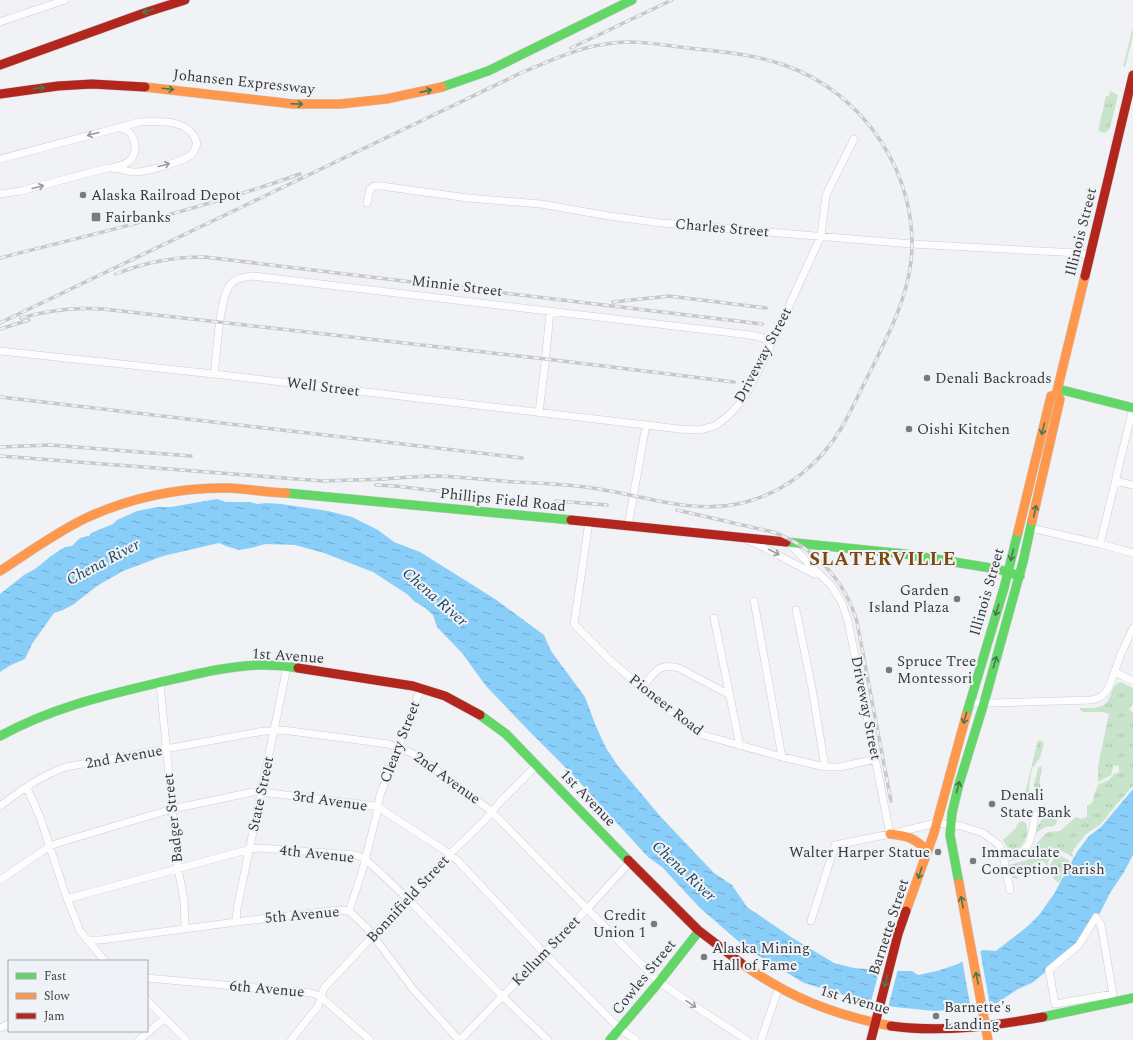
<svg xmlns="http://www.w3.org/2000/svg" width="1133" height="1040" viewBox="0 0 1133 1040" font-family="Spectral,serif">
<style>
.grass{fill:url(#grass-tufts)}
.water{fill:url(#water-ripples)}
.pier{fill:#f0f2f5}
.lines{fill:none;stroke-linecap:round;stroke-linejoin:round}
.street-casing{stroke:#cdced1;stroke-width:8}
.fast-casing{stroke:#cdced1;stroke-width:10}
.slow-casing{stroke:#cdced1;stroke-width:10}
.jam-casing{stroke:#cdced1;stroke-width:10}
.street{stroke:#fdfdfe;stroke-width:7}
.fast{stroke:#63d668;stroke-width:9}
.slow{stroke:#ff974d;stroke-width:9}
.jam{stroke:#b3261e;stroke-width:9}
.rail-casing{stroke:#c7c8c8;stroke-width:3.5}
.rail{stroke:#eff2f6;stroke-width:2;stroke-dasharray:6;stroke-linecap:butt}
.oneway{stroke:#49784d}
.oneway2{stroke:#9a9b9c}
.poi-dot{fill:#787a7c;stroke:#eff2f6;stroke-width:1.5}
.labels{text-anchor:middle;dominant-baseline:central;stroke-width:4;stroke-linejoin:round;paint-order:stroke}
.street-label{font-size:15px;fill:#38393b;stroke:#eff2f6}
.poi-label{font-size:15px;fill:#38393b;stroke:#eff2f6;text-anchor:start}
.water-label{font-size:16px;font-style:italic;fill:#1c455d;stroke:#eff2f6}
.district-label{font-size:19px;font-weight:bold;letter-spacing:1px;fill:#7f480e;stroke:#eff2f6}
</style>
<defs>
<pattern id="grass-tufts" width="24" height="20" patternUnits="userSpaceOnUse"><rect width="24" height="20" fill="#c8e4cb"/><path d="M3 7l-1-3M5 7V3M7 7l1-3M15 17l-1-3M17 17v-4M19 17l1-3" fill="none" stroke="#adc4af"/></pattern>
<pattern id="water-ripples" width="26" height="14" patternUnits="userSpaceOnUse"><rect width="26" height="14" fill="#89cef8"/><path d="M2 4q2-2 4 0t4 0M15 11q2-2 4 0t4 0" fill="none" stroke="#71a8ca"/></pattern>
</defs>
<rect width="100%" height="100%" fill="#f0f2f5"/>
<path class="grass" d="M1133 27V35L1125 67H1123Z
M1110 91 1118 95 1110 128 1105 133 1098 131 1106 96H1109Z
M1120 682 1133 688V704L1129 709 1133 713V786L1116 805 1100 825 1086 834 1074 849 1072 853 1073 857C1064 852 1056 847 1046 850 1041 851 1037 853 1033 853L1032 849 1045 834 1048 832 1060 831 1076 817 1082 819 1087 817V806C1096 802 1092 799 1095 792 1096 789 1098 787 1098 785L1109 780 1114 774 1119 772V766L1114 765 1113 767 1111 775 1098 782V766L1109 714 1103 712H1083L1080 710V708C1088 708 1100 709 1106 703 1112 697 1111 685 1120 682Z
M1038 740 1043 742 1044 743 1040 758 1032 768 1029 786 1030 796 1025 794Z
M1041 766C1043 773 1041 772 1040 779 1039 783 1041 788 1042 792L1036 794 1034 784 1038 768Z
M1051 818 1057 820 1056 824 1054 826 1045 827 1035 834 1036 829 1042 819Z
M1021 821 1025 822C1032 834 1022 849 1011 853L1003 840 1015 829 1018 823Z
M1046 854 1050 856 1047 866 1043 861 1035 863 1034 870 1027 867 1015 875 1018 878 1017 879 1013 878 1010 865Z
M1061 856 1070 861 1059 883 1054 879 1050 865 1054 858Z"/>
<path class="water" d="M217 499 226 502H250L257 504 267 503 281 504 328 511 352 517 378 530 394 542 420 552 495 599 544 635 551 651 585 697 595 724 606 748 618 766 660 816 714 873 732 885 747 907 791 937 834 963 854 968 894 971H912L918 975 937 971 958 964 983 950 996 951 1028 926 1039 915 1054 894 1077 852 1089 836 1101 827 1133 789V855L1124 872 1110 893 1101 911 1079 945 1032 983 1018 989 997 1003 968 1009 934 1011 895 1007 870 1003 804 983 746 948 699 907 662 867 648 857 573 775 529 731 486 686 462 653 437 627 433 615 424 607 415 602 407 594 373 572 324 553 295 545 265 544 251 548 239 550 226 546 219 543 163 556 123 571 97 586 74 604 63 610 54 613 32 644 25 659 11 665 0 672V594L24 575 35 569 51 556 65 547 72 546 80 538 89 536 91 533 113 524 117 520 137 511 157 507H171Z"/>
<path class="pier" d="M980 950 990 1006 971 1010 962 959Z
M880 968 898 969 888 1008 870 1005Z"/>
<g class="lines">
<g class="street-casing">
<path id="street" d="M0 22 65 0
M0 159 140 122C161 121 191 119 197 144L193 153 188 157C176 163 145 173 133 172 124 171 117 167 108 168L20 191 0 194
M114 167C120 166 128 164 132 158 139 147 133 128 119 128
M367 203 370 189 374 186H381L468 198 541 204 609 216 661 223 912 244 1078 253 1090 255
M0 351 214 374 646 425
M214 374C217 355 219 299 230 285 236 278 244 277 253 276L750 335 763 338 772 343
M539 412 545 364 550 312
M1116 481 1133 485
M589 522 574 624 612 662 675 716 703 735 782 757 825 767H840L876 759
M628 526 646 425 679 429 699 430 715 426 728 416 740 403 749 389 772 343 821 236 826 195 854 139
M1031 528 1100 544 1133 553
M749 541 759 545 814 574
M788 542 808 563 831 585 842 603 848 621 890 834
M1100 544 1133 408
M754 601 782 757
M796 610 812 688 825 767
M714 618 740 746
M1115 672 1133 681
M160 683 178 868 184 901 185 928
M642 687C655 673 658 662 679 668L730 695
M970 703H994L1091 700 1099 698 1105 693 1109 687 1121 654 1133 628
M27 788 40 817 65 893 80 931 105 961
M0 806C20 791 42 775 66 767L264 731 283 730 388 744C399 748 409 751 419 757L491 811 659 982 693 1005 747 1040
M1003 858C1032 854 1031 839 1035 815
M0 880 50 846 58 843 172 809 253 792H261L368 805 378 807 387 813 444 850 458 861 544 953 620 1029 636 1040
M67 899 250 849 260 848 356 855 365 859 374 867 408 899 502 996 548 1040
M349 911 362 872 376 817 380 795 421 688
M1096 917 1101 925 1113 994 1055 1004 1049 970 1079 945Z
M811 921 835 845 890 834 936 823 961 826 983 833 998 844 1002 851 1010 890
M236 922 237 909 287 667
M87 940H101L236 922 338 910 349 911 368 929 413 989 459 1040
M147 978 311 993 320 996 370 1040
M147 1000 186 1040
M0 1028 9 1024
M139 1040 164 1019
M291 1040 318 1006 324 988 450 854 485 820 501 801 536 766
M460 1040 588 908 630 862
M761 1040 779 987"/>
</g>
<g class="fast-casing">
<path id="fast" d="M442 87 488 71 632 0
M1058 389 1133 408
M286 493 571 520
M786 542 905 554 997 569 1020 576
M480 715 506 734 628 860
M966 716 1004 588 1018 532
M0 736C50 709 98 697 153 684 189 676 227 665 264 665 275 665 287 666 298 668
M959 883 950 835 952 813 959 784 984 703 1023 562 1032 521
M1043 1017 1133 998
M610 1040 659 982 699 931"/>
</g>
<g class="slow-casing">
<path id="slow" d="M145 87 293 104H340L386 99 442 87
M1032 521 1060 399 1056 395 1085 276
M1018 532 1051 396 1056 395
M0 571C28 553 55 533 86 518 129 498 180 487 228 488 247 489 266 492 286 493
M890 834C908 836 915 838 927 851
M959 883 988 1040
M906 911 934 833 966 716
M741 963C788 997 834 1015 891 1026"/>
</g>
<g class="jam-casing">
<path id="jam" d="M0 65 147 12 185 0
M0 94 58 86 92 84 145 87
M1085 276 1133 75
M571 520 786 542
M298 668 413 686 445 696 480 715
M628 860 698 930 741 963
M891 1026C941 1033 993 1026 1043 1017
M871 1040 898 934 906 911"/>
</g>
<use href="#street" class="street"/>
<use href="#fast" class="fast"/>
<use href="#slow" class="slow"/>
<use href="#jam" class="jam"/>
<g class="rail-casing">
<path id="rail" d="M571 48 672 0
M0 258C101 232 202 209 300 174
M116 274C145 262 174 257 205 257L762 324
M613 302 669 296 766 308
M21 318C48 310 75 307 103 309L546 359 734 382
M0 323 525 71
M0 329 29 320
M0 397 522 458
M0 447 50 445 191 456
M0 456 323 481 387 479
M382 479C400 478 418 476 436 476 462 477 488 480 514 482 540 483 566 484 592 488 644 495 693 516 746 502 787 491 821 463 842 427 850 413 857 398 864 384 883 345 906 305 911 261 920 176 864 92 784 65 754 54 721 52 689 48 662 45 633 39 606 44 576 48 548 62 521 73
M376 485 395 486 455 493
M556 501 607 505
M677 510 773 532C814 547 845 580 857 622L891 801"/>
</g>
<use href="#rail" class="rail"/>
</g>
<defs><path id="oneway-shaft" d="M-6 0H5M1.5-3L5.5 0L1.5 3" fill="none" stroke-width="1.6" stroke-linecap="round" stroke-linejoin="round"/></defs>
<g class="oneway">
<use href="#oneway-shaft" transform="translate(148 11) rotate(161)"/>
<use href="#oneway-shaft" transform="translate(39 88) rotate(-7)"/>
<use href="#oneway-shaft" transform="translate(168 89) rotate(7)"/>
<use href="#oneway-shaft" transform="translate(426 91) rotate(-13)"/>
<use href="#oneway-shaft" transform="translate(297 104) rotate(2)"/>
<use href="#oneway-shaft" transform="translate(1043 429) rotate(104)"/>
<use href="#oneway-shaft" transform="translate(1035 511) rotate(-77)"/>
<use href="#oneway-shaft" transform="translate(1012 555) rotate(104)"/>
<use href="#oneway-shaft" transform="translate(997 610) rotate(107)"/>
<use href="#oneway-shaft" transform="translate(995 662) rotate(-74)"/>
<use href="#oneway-shaft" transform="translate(965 718) rotate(106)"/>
<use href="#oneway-shaft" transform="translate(958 787) rotate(-75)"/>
<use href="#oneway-shaft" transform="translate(920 873) rotate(108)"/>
<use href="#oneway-shaft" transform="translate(962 902) rotate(-101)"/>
<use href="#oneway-shaft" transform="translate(977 978) rotate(-101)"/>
<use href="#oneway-shaft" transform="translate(886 981) rotate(104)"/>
</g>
<g class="oneway2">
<use href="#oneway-shaft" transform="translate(93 134) rotate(165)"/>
<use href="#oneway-shaft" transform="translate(164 165) rotate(-15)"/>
<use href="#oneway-shaft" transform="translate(38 187) rotate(-15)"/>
<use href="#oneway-shaft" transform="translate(774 552) rotate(27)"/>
<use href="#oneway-shaft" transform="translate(691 1004) rotate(34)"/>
</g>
<g class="poi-dot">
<circle cx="83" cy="195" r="4"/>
<rect x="91" y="212" width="10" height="10" rx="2"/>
<circle cx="927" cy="378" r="4"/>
<circle cx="909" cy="429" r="4"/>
<circle cx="957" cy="599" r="4"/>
<circle cx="889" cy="670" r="4"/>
<circle cx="992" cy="804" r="4"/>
<circle cx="938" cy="852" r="4"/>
<circle cx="973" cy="861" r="4"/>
<circle cx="654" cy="924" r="4"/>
<circle cx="704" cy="957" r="4"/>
<circle cx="936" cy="1016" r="4"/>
</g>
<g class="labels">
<g class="street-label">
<text transform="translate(244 82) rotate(6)">Johansen Expressway</text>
<text transform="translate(722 228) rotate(5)">Charles Street</text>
<text transform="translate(1081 232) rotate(-76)">Illinois Street</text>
<text transform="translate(457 286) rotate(7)">Minnie Street</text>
<text transform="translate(763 355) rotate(-62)">Driveway Street</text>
<text transform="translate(323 387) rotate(7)">Well Street</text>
<text transform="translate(503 500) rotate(6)">Phillips Field Road</text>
<text transform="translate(987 592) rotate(-74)">Illinois Street</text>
<text transform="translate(288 656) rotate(4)">1st Avenue</text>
<text transform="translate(666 705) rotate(38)">Pioneer Road</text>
<text transform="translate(866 708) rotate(79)">Driveway Street</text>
<text transform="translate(400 742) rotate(-69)">Cleary Street</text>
<text transform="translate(124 757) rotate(-10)">2nd Avenue</text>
<text transform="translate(447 778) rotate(36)">2nd Avenue</text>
<text transform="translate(261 794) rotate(-78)">State Street</text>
<text transform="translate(588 798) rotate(46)">1st Avenue</text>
<text transform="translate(330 801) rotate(8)">3rd Avenue</text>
<text transform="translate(173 818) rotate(-96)">Badger Street</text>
<text transform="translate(317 854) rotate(6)">4th Avenue</text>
<text transform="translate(408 899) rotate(-47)">Bonnifield Street</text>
<text transform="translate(302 915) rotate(-5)">5th Avenue</text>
<text transform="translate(889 927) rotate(-72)">Barnette Street</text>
<text transform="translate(546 951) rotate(-46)">Kellum Street</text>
<text transform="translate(644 977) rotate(-51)">Cowles Street</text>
<text transform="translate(267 989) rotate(5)">6th Avenue</text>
<text transform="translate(855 1000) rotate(16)">1st Avenue</text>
</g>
<g class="poi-label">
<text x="91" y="195">Alaska Railroad Depot</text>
<text x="105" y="217">Fairbanks</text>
<text x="935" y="378">Denali Backroads</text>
<text x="917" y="429">Oishi Kitchen</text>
<text x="949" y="590" text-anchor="end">Garden<tspan x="949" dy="17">Island Plaza</tspan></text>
<text x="897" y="661">Spruce Tree<tspan x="897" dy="17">Montessori</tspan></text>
<text x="1000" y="795">Denali<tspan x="1000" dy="17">State Bank</tspan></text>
<text x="930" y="852" text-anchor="end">Walter Harper Statue</text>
<text x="981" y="852">Immaculate<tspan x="981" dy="17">Conception Parish</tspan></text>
<text x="646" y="915" text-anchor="end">Credit<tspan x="646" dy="17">Union 1</tspan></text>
<text x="712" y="948">Alaska Mining<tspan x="712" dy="17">Hall of Fame</tspan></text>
<text x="944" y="1007">Barnette's<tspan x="944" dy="17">Landing</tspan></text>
</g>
<g class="water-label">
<text transform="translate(103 562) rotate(-28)">Chena River</text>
<text transform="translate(435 597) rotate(41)">Chena River</text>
<text transform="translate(684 871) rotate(43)">Chena River</text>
</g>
<g class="district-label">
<text x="883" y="559">SLATERVILLE</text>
</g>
</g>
<rect x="8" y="960" width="140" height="72" fill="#eff2f6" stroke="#a6a8ab"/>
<rect x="16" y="973" width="20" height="6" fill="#63d668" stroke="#a6a8ab"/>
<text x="44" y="980" font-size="12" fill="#38393b">Fast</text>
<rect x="16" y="993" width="20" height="6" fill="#ff974d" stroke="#a6a8ab"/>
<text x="44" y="1000" font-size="12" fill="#38393b">Slow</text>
<rect x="16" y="1013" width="20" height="6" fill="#b3261e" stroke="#a6a8ab"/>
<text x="44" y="1020" font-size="12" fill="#38393b">Jam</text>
</svg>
